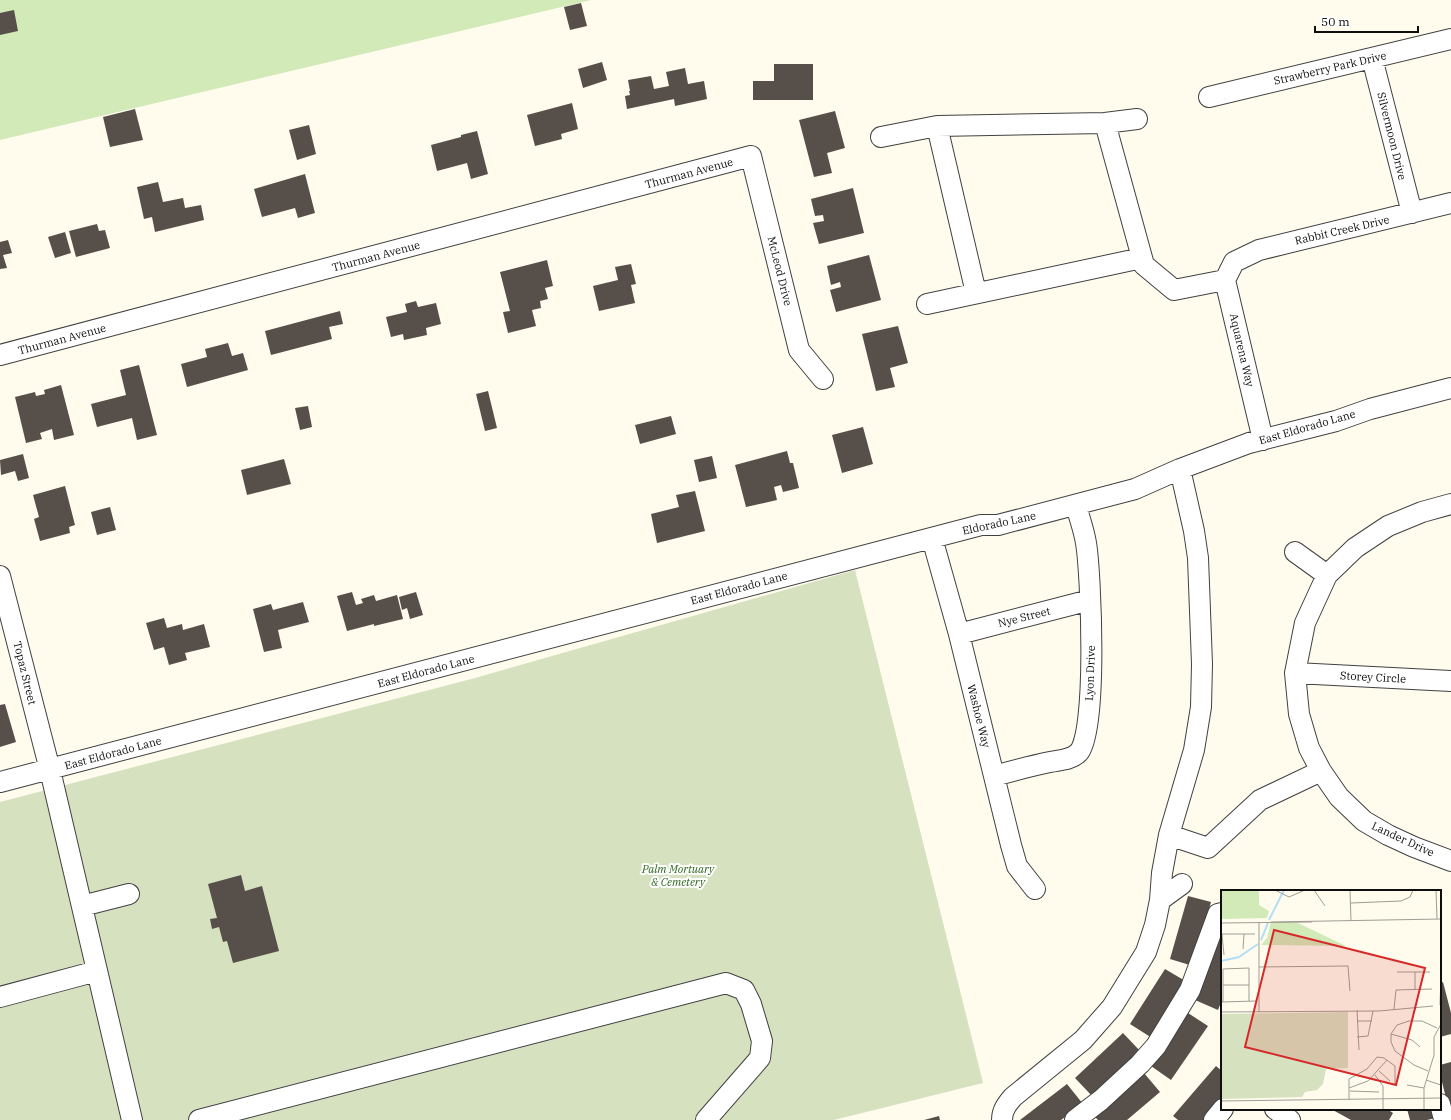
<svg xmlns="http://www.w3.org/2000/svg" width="1451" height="1120" viewBox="0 0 1451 1120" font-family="'IBM Plex Serif',serif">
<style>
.green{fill:#d2e9b8}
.cemetery{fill:#d6e1c0}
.building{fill:#564f4a}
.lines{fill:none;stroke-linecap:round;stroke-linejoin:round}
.minor-casing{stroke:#414141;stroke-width:22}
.minor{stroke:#fff;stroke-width:20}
.labels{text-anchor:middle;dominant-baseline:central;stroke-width:4;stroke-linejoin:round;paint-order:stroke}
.street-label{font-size:11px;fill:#0e0e0e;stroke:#fff}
.park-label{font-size:11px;font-style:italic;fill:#2d661e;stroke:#fff}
.inset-river{fill:none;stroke:#b3def6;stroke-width:2}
.inset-road{fill:none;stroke:#9f9d94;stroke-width:1}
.view{fill:#d62828;fill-opacity:0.15;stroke:#d62828;stroke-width:2}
.inset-edge{fill:none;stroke:#0e0e0e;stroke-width:2}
</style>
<rect width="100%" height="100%" fill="#fffcee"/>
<path class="green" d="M0 0H591L0 140Z"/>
<path class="cemetery" d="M855 570 983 1083 834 1120H0V802L475 678Z"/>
<path class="building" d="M581 3 587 26 570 30 564 7Z
M14 10 18 31 0 35V13Z
M602 62 607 80 583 88 578 69Z
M774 64H813V100H753V81H774Z
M685 68 688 84 704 81 707 99 675 106 674 99 627 109 625 96 630 95 629 91H630L628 80 651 76 654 89 669 86 666 72Z
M572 103 578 129 561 134 562 139 535 146 527 115Z
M135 109 143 140 110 147 103 117Z
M835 111 845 148 827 153 832 173 814 177 799 120Z
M309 125 316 154 297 160 289 130Z
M477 131 488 174 471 179 467 163 437 171 431 145 461 137V135Z
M305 174 315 213 298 218 295 208 262 217 254 189Z
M158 182 163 202 183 198 185 208 201 205 204 220 155 232 152 217 144 219 137 187Z
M853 188 864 233 819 244 813 223 824 221 823 215 815 216 811 199Z
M97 224 99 231 105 230 110 248 76 257 69 231Z
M65 232 71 253 55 258 48 237Z
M8 240 12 253 3 255 7 268 0 269V242Z
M869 255 881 300 836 312 830 290 841 287 840 282 831 285 827 266Z
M547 260 553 286 545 288 548 299 540 301 541 308 532 310 536 326 508 333 503 312 510 311 500 272Z
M631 264 636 284 631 285 635 303 599 311 593 286 618 280 615 267Z
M416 301 418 307 436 303 441 324 426 328 427 335 404 340 403 334 391 337 386 317 407 312 405 304Z
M340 311 343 324 329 327 332 339 271 355 265 331Z
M898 326 908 363 890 368 895 387 876 391 862 334Z
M228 343 232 356 243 353 248 370 187 387 181 364 207 357 205 349Z
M139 365 157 435 137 440 132 418 97 427 91 404 126 395 120 370Z
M61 385 74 435 54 440 52 429 40 433 42 439 26 443 15 397 35 392 36 396 45 394 44 390Z
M488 391 497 428 485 431 476 394Z
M308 406 312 427 300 430 295 408Z
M671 416 676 434 640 444 635 425Z
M863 427 873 464 842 473 832 435Z
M787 451 790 463H793L799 488 783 492 781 485 774 487 777 500 746 507 735 465Z
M23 454 29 478 18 481 15 471 1 475 0 460Z
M712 456 717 478 699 482 694 460Z
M284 459 291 484 247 495 241 470Z
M65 486 75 525 69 527 70 533 40 541 34 519 39 517 33 495Z
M695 491 705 531 657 543 651 514 679 507 676 495Z
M110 507 116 530 97 535 91 512Z
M352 592 356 605 363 603 361 599 374 595 376 601 397 595 403 619 374 626V624L347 631 337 596Z
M416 592 423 615 410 619 407 608 402 610 399 597Z
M303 602 309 622 278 630 282 648 264 652 253 609 271 604 273 610Z
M164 618 167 628 182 624 183 630 204 624 210 647 185 653 187 660 169 665 164 647 154 650 146 623Z
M5 704 16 742 0 747V705Z
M241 875 245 891 262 886 279 951 233 963 227 941 223 942 219 927 212 929 210 919 217 918 208 884Z
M1188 896 1211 902 1193 966 1170 959Z
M1220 939 1222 940V1000L1218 1010 1195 1000Z
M1165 969 1187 982 1152 1038 1130 1024Z
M1443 982 1451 1013V1034L1440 1037V983Z
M1188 1013 1208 1026 1171 1080 1151 1066Z
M1123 1033 1141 1052 1093 1097 1075 1078Z
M1451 1062V1114H1450L1440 1074V1065Z
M1216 1066 1222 1071V1098L1203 1120H1178L1173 1116Z
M1144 1073 1160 1092 1127 1120H1098L1094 1116Z
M1067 1084 1083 1104 1061 1120H1020Z
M1331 1109H1387L1393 1113 1389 1120H1351Z
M1407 1109H1434L1436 1118 1427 1120H1410Z
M939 1116 940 1120H924Z"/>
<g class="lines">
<g class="minor-casing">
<path id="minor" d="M1372 58 1412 213
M1209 97 1451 39
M1105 123 1137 119
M937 126 976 293
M881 137 937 126 1105 123 1144 265 1174 290 1225 280
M927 304 1142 258
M0 355 751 156 799 350 823 379
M1263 440 1225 280 1234 262 1259 250 1451 203
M1451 504 1422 512 1388 526 1355 548 1327 575 1305 623 1295 673 1299 714 1309 748 1321 771 1339 797 1364 821 1388 835 1414 847 1451 861
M932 538 959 634 1011 845 1017 866 1035 889
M1295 552 1327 575
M0 576 50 770 132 1120
M959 634 1090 600
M1295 673 1451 681
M994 776C1012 771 1031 766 1050 762 1059 760 1071 760 1078 753 1098 736 1091 573 1086 543 1084 530 1079 517 1076 505
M0 782 981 525H998L1135 489 1180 469 1249 443 1336 421 1370 409 1451 388
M1169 835 1208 848 1260 800 1321 771
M1160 900 1182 884
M82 906 129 894
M0 997 97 971
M1440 1104 1444 1119
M1275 1109 1290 1120
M199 1120 726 983 744 990 751 1004 762 1041 760 1058 706 1120
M1002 1120C1002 1110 1007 1104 1013 1097L1083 1040 1112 1007 1146 952 1155 925 1160 900 1162 873 1169 835 1194 750 1201 707 1202 664 1198 558 1194 531 1180 469
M1075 1120 1101 1100 1140 1064 1156 1046 1190 990 1218 914 1222 913
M1214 1120 1223 1109"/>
</g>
<use href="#minor" class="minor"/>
</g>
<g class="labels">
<g class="street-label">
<text transform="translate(1330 68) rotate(-13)">Strawberry Park Drive</text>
<text transform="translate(1392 136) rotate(76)">Silvermoon Drive</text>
<text transform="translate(689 173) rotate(-15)">Thurman Avenue</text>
<text transform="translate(1342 230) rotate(-13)">Rabbit Creek Drive</text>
<text transform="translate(376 256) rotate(-15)">Thurman Avenue</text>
<text transform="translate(780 271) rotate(76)">McLeod Drive</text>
<text transform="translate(62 339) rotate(-15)">Thurman Avenue</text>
<text transform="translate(1242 350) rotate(77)">Aquarena Way</text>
<text transform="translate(1307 427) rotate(-16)">East Eldorado Lane</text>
<text transform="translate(999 523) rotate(-12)">Eldorado Lane</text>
<text transform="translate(739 588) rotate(-15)">East Eldorado Lane</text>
<text transform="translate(1024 617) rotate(-14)">Nye Street</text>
<text transform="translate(426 671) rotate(-15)">East Eldorado Lane</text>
<text transform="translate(25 673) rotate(76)">Topaz Street</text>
<text transform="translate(1090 673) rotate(-88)">Lyon Drive</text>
<text transform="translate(1373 677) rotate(3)">Storey Circle</text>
<text transform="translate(979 716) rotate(76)">Washoe Way</text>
<text transform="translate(113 753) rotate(-15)">East Eldorado Lane</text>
<text transform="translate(1403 839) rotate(25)">Lander Drive</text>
</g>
<g class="park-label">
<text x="678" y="869">Palm Mortuary<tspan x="678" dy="13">&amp; Cemetery</tspan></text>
</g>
</g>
<g transform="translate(1221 890)">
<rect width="220" height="220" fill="#fffcee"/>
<path d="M0 0H38V15L48 21 46 28 0 29ZM50 32 77 33 125 56 40 55 46 48Z" fill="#d2e9b8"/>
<path d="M127 122V178L105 179 102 194 96 200 84 202 81 207 0 209V124Z" fill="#d6e1c0"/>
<path class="inset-river" d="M48 30 63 0M40 50 47 33M0 71 18 67 37 54"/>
<path class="inset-road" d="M54 0 68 7 84 0M93 0 104 16M129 0 130 31M215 0 216 29M130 13 180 11 189 7 192 0M38 32V122M50 32 220 29M0 33 91 32M0 44H34M1 44 3 65M22 59 23 44M38 77 127 76 129 101M176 82H209M194 82V99M2 95H28M0 112 35 111M2 112V79L28 78V111M219 115 220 86M173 119 175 100 211 99M136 120 138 160M0 122 158 121 212 116M136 131H151M170 144 191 150 199 157M136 147 147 146 152 121M158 181 169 191M207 181 193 175 174 161 170 152V144L176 135 188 131H201L216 138M154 185 162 196V220M205 190 220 195M186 195 203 198M128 198 147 191 166 170M129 201 158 202M128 210V189L146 179 156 167 163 168 174 176V194M0 211 220 208M203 220V198L213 165V147L220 134"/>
<path class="view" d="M53 40 204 78 175 195 24 157Z"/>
<rect width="220" height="220" class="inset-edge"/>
</g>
<path d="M1315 26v6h103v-6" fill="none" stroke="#0e0e0e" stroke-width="2"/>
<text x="1321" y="26" font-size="12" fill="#0e0e0e" stroke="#ffffff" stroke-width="3" paint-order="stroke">50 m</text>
</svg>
